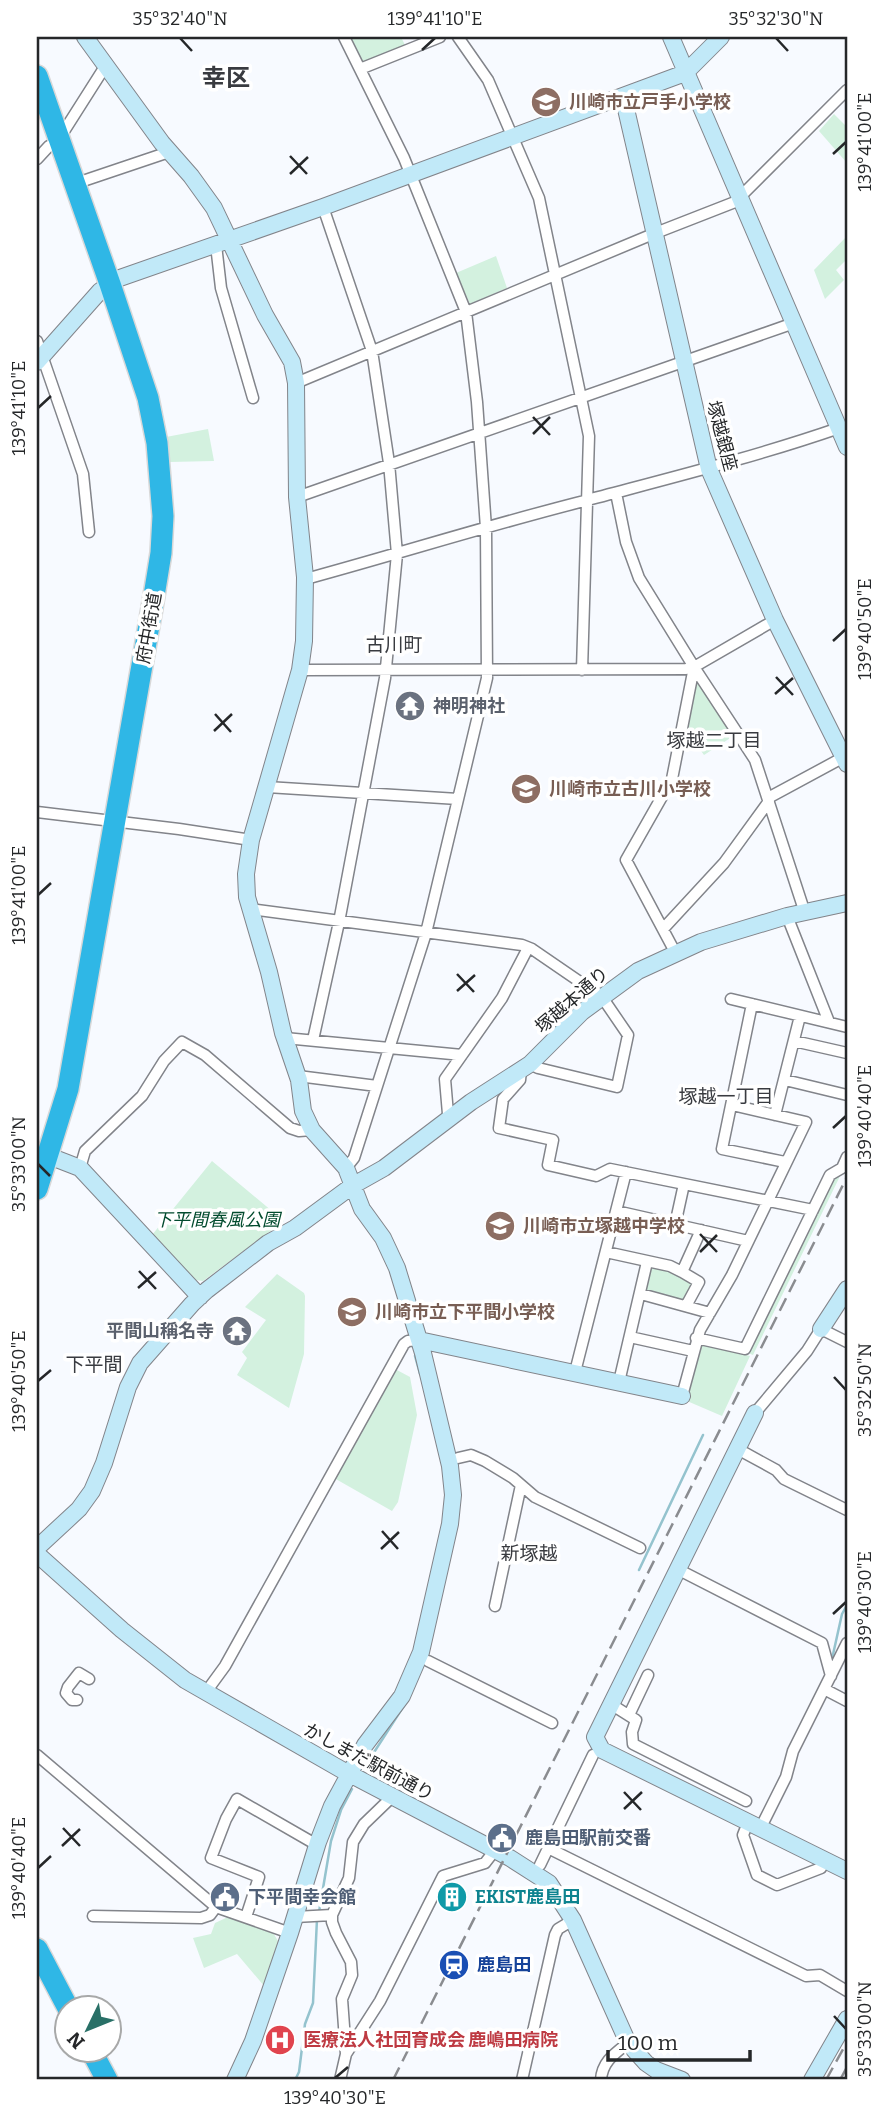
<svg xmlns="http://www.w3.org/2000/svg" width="884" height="2117" viewBox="0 0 884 2117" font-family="Bitter,'Noto Sans JP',serif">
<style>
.green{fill:#d3f1df}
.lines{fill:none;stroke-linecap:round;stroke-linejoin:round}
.stream{stroke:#94c3ce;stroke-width:2.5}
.street-casing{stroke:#82848a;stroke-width:13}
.secondary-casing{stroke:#82848a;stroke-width:18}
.highway-casing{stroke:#d8d8d8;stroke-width:24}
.street{stroke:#fff;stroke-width:10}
.secondary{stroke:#c1e9f8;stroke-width:16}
.highway{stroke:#2fb7e6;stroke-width:21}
.rail{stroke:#8a8c90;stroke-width:2.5;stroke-dasharray:14 7;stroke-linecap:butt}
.ticks{fill:none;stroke:#252729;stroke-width:2.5}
.labels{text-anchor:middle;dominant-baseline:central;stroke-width:7;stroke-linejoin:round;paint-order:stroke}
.education-label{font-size:18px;font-weight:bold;fill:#785e54;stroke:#fff;text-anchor:start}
.street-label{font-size:18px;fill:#252729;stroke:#fff}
.worship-label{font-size:18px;font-weight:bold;fill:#5b616d;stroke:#fff;text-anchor:start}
.park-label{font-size:18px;font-style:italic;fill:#024b2e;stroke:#fff}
.service-label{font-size:18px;font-weight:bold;fill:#4e5e75;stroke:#fff;text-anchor:start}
.culture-label{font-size:18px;font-weight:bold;fill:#0d838f;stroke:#fff;text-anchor:start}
.transit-label{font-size:18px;font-weight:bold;fill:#164399;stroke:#fff;text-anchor:start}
.health-label{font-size:18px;font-weight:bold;fill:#be3a42;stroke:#fff;text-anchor:start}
.neighbourhood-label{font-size:19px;fill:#393b40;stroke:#fff}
.district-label{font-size:24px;font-weight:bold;fill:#393b40;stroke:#fff}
.neatline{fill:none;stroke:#252729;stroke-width:2.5}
.ticks-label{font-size:18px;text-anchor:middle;fill:#252729}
</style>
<rect width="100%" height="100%" fill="#f7faff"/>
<path class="green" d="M349 37H401L406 47 363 65Z
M834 114 847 127V163L819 131Z
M847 236V259L836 270 844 280 825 299 814 270Z
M496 256 507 288 470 304 456 273Z
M208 429 214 461 170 462 166 437Z
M695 674 735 735 704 755 686 730Z
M212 1161 284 1221 203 1281 195 1280 152 1235Z
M842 1172 753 1355 748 1353 831 1181Z
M651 1267 670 1270 694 1284 684 1302 645 1293Z
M277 1274 304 1293 305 1296 304 1354 289 1408 237 1375 247 1358 242 1352 266 1320 245 1307Z
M703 1344 750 1356 722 1416 687 1401 699 1345Z
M395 1369 410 1377 417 1415 398 1502 392 1511 334 1478Z
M228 1917 272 1931 278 1941 265 1987 237 1954 204 1968 193 1938 211 1934 215 1923Z"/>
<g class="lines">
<path class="stream" d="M415 1356 420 1374
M639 1570 703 1435
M832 1659 842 1614 847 1605
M371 1757 405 1704
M319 1912 331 1841 341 1810 352 1789
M295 2080 299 2072 305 2024 313 2003 317 1919"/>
<g class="street-casing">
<path id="street" d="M344 37 404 158 466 312 477 402 486 528 487 678 426 933 354 1158 346 1168
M458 37 488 80 539 198 589 436 582 670
M360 69 440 37
M59 139 106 65
M37 159 49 146
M74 184 169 152
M216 245 221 288 253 398
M37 341 83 474 89 532
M296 383 653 234 735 202 847 90
M616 493 626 542 639 578 694 667 672 779 626 860 675 952
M297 497 794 323
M305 577H313C404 552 493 524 584 501 670 478 755 457 839 428
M694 667 755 760 805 913
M300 670 686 669 694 667 775 620
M267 787 458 799
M768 798 844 757
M37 812 179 829 251 840
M250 909 522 945 532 949 602 997 628 1035 617 1087 538 1068 530 1064
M787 916 829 1022
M663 929 724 863 769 801
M731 999 847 1027
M752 1004 722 1149 785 1162
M285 1038 462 1055
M313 1040 339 922 385 678 397 554 389 463 372 351 323 207
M794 1041 847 1053
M521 1070 520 1080 503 1099 499 1128 553 1140 548 1165 596 1176 610 1169 813 1210
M298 1076 377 1086
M785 1080 847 1095
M775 1115 800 1016
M451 1117 448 1114 445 1079 502 998 528 948
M80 1168 85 1151 142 1096 164 1061 182 1042 205 1055 290 1128 299 1131 312 1130
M616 1211 748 1241
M675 1225 684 1184
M606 1252 670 1266 682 1272 701 1230
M682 1272 699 1282 686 1306
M641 1294 710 1313
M630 1337 693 1351
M696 1338 745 1349 830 1175 842 1168 847 1157
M575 1372 626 1172
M619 1382 647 1262
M682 1396 700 1330 732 1275 806 1122 732 1105
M755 1413 807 1351 821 1329 847 1342
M745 1453 776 1470 784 1479 847 1510
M458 1458 471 1455 485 1461 513 1478 535 1497 640 1548
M685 1573 822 1643 831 1676
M495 1606 521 1485
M428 1661 552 1723
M824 1689 847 1701
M206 1692 225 1666 404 1344 408 1341 419 1340
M77 1700H72L66 1693 68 1687 79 1673 89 1679
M617 1708 636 1720 632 1732 633 1744 746 1801
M629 1715 648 1675
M37 1755 216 1907 290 1933
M764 1821 786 1777 793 1751 847 1643
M745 1830 743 1835 757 1875 777 1885 821 1868
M548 1848 806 1976 820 1975 847 1991
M540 1865 593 1755
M93 1916 201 1918 210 1915 216 1907
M246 1917 259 1877 211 1858 226 1819 237 1799 317 1845
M295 1917 332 1915
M346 2054 380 2001 443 1876 485 1863 495 1850
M340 2080 346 2054 342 1999 352 1975 351 1962 336 1933 332 1922V1915L349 1878 353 1842 364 1824 393 1796
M522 2080 555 1935 558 1929 573 1920
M601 2080C602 2062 614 2054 628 2043"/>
</g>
<g class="secondary-casing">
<path id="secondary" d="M85 37 162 143 191 176 214 208 265 315 292 362 296 383 297 497 305 577 304 641 300 670 251 840 246 874 247 897 269 972 283 1033 299 1080 303 1111 312 1130 346 1168 362 1209 383 1238 397 1268 423 1353 450 1466 453 1495 450 1524 421 1652 402 1696 365 1745 332 1806 318 1842 290 1933 253 2041 235 2080
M671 37 847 447
M623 96 709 469 775 620 847 764
M37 362 100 291 117 279 323 207 685 73 721 37
M49 1156 80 1168 200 1297
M821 1329 847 1289
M419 1340 682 1396
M755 1413 595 1737 602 1750 847 1871
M37 1548 79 1509 92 1491 104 1463 128 1387 140 1363 192 1304 207 1290 268 1243 295 1228 352 1186 384 1168 471 1102 530 1064 582 1012 638 971 701 942 787 916 847 903
M37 1554 122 1630 185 1680 342 1770 510 1858 549 1883 573 1920 628 2043 646 2063 656 2070 682 2080
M812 2080 847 2019"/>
</g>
<g class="highway-casing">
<path id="highway" d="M37 76 110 284 148 398 157 443 163 516 161 553 152 608 68 1089 37 1189
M37 1949 68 2008
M91 2050 107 2080"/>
</g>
<use href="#street" class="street"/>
<use href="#secondary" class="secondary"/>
<use href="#highway" class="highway"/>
<path class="rail" d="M393 2080 847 1177
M826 2080 847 2042
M840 2080 847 2067"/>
</g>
<path class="ticks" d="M180 38 192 51M776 38 788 51M422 50 435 38M833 154 846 142M290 156 307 174M290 174 308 157M38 408 51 396M533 417 550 435M533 434 550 417M833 641 846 629M776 677 793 695M775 694 793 678M215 714 231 732M214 731 232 714M38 895 51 883M457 974 474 992M457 991 475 975M833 1128 846 1116M38 1164 50 1176M700 1234 717 1252M700 1252 717 1235M139 1271 156 1289M138 1288 156 1272M834 1377 846 1390M38 1381 51 1370M382 1531 398 1549M381 1549 399 1532M833 1614 846 1602M624 1792 641 1810M624 1809 642 1792M63 1828 80 1846M62 1846 80 1829M38 1868 51 1856M834 2016 846 2029M335 2078 348 2067"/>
<defs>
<g id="school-disc" transform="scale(1.575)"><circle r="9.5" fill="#8d6e63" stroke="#fff"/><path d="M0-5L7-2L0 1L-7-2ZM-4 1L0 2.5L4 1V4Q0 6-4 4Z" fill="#fff"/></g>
<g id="temple-disc" transform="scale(1.575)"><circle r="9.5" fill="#6b7280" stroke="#fff"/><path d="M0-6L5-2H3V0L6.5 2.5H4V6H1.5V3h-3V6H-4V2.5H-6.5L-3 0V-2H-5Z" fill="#fff"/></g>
<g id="civic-disc" transform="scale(1.575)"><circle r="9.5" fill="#5c6f8a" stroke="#fff"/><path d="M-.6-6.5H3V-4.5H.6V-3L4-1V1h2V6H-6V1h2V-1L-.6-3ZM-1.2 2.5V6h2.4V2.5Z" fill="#fff"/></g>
<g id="building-disc" transform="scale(1.575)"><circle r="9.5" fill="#0f9aa8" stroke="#fff"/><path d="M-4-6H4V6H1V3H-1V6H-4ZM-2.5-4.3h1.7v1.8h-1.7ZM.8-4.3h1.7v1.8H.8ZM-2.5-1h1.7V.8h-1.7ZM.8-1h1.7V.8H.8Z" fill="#fff"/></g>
<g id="station-disc" transform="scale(1.575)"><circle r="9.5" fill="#1a4fb4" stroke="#fff"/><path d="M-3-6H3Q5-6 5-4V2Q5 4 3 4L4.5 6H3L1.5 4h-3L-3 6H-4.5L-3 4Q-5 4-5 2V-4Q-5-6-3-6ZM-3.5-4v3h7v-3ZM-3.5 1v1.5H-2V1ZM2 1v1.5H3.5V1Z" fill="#fff"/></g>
<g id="hospital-disc" transform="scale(1.575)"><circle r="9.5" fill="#e0444e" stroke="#fff"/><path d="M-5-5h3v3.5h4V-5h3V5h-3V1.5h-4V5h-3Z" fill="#fff"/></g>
</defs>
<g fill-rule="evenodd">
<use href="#school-disc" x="546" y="102"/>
<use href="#temple-disc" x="410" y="706"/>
<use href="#school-disc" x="526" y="789"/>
<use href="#school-disc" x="500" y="1226"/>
<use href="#school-disc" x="352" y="1312"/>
<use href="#temple-disc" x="237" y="1331"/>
<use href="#civic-disc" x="502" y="1838"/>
<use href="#civic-disc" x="225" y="1897"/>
<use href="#building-disc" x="452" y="1897"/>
<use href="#station-disc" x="454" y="1965"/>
<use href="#hospital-disc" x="280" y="2040"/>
</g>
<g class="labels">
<g class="education-label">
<text x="569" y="102">川崎市立戸手小学校</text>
<text x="549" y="789">川崎市立古川小学校</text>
<text x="523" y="1226">川崎市立塚越中学校</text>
<text x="375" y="1312">川崎市立下平間小学校</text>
</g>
<g class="street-label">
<text transform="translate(722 436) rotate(75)">塚越銀座</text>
<text transform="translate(149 628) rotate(-80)">府中街道</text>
<text transform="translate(572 1000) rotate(-41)">塚越本通り</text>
<text transform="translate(369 1762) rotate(28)">かしまだ駅前通り</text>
</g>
<g class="worship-label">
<text x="433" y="706">神明神社</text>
<text x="214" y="1331" text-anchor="end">平間山稱名寺</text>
</g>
<g class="park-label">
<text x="217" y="1220">下平間春風公園</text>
</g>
<g class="service-label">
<text x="525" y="1838">鹿島田駅前交番</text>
<text x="248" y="1897">下平間幸会館</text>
</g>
<g class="culture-label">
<text x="475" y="1897">EKIST鹿島田</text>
</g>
<g class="transit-label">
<text x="477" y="1965">鹿島田</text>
</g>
<g class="health-label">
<text x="303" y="2040">医療法人社団育成会 鹿嶋田病院</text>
</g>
<g class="neighbourhood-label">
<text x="394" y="644">古川町</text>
<text x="714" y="740">塚越二丁目</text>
<text x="726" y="1096">塚越一丁目</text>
<text x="94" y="1364">下平間</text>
<text x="529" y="1553">新塚越</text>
</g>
<g class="district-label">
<text x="226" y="78">幸区</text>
</g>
</g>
<rect width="884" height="2117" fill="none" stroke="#ffffff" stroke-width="77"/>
<g transform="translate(88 2029) rotate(227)"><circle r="33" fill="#ffffff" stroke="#a8a9a9" stroke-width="2"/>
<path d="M0-5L12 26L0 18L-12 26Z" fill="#297067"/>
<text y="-10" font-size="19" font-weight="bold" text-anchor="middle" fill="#252729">N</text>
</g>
<path d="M608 2050v10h142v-10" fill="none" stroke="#252729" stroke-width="3.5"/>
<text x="618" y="2050" font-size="21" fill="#252729" stroke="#ffffff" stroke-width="5" paint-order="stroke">100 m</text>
<rect x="38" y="38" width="808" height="2040" class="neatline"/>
<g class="ticks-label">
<text x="180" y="25">35°32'40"N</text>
<text x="435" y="25">139°41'10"E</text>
<text x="776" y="25">35°32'30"N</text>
<text transform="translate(865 142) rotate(-90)" y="6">139°41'00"E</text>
<text transform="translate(19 408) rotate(-90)" y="6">139°41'10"E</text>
<text transform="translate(865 629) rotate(-90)" y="6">139°40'50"E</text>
<text transform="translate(19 895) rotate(-90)" y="6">139°41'00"E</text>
<text transform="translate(865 1116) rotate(-90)" y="6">139°40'40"E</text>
<text transform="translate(19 1164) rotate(-90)" y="6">35°33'00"N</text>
<text transform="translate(19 1381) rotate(-90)" y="6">139°40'50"E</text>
<text transform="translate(865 1390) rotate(-90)" y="6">35°32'50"N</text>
<text transform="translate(865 1602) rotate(-90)" y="6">139°40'30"E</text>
<text transform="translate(19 1868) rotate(-90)" y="6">139°40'40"E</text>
<text transform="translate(865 2029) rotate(-90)" y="6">35°33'00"N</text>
<text x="335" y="2104">139°40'30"E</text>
</g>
</svg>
